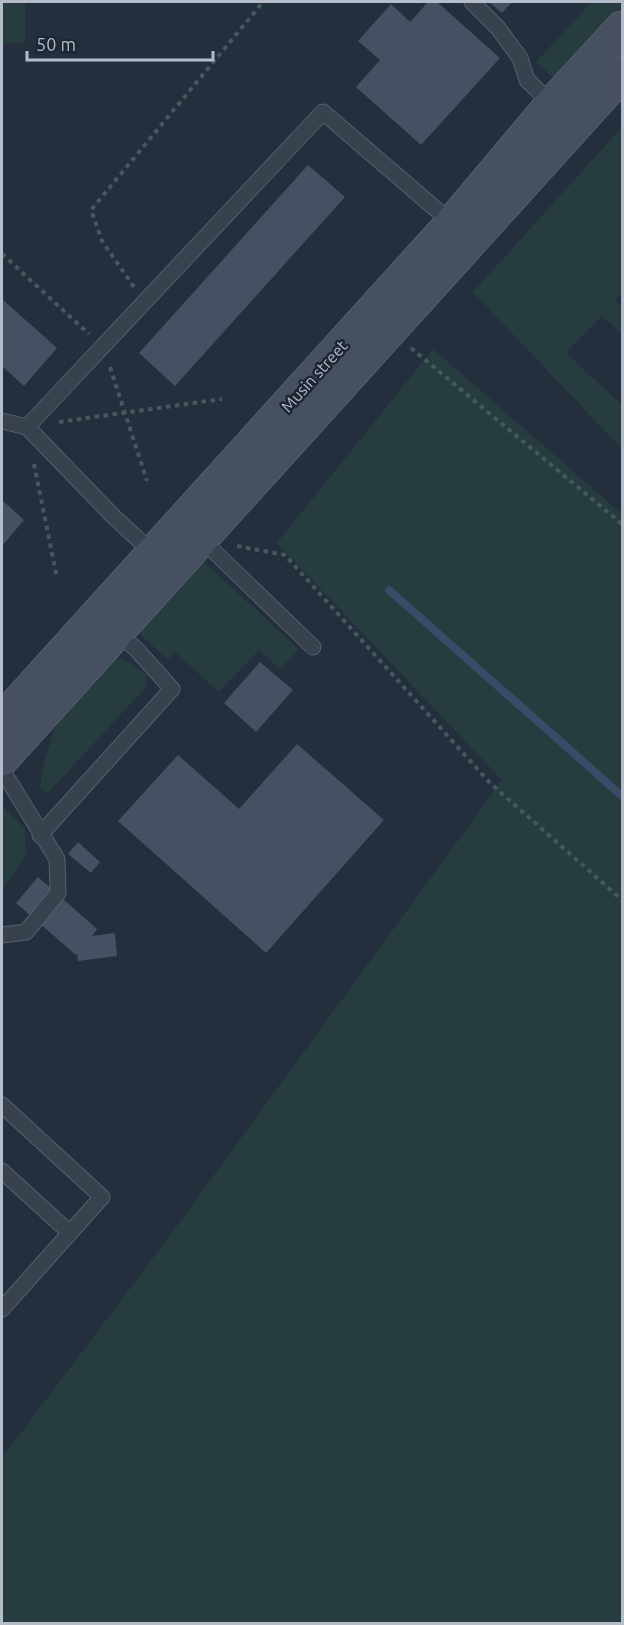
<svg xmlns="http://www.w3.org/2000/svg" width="624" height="1625" viewBox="0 0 624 1625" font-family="Ubuntu,sans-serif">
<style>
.green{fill:#263c3f}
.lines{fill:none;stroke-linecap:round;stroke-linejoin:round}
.stream{stroke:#394c67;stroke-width:8}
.building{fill:#455162}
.lane-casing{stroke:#565f6c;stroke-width:17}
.secondary-casing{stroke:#565f6c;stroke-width:35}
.path{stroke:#44595c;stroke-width:4;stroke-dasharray:4.5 4.5;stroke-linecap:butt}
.lane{stroke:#38414e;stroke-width:15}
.secondary{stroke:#465061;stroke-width:33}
.labels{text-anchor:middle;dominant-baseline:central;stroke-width:5;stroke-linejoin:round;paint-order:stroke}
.street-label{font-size:16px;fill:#b4bcc9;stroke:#1d2633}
</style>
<rect width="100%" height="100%" fill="#242f3e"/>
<path class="green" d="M2 2H25V43H2Z
M592 2H622V6L556 80 536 62Z
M622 127V292L615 300 622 307V334L602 316 566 353 622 405V449L473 292Z
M433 349 622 514V1623H2V1458L177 1226 502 780 277 543Z
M199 562 205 563 299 649 280 669 259 650 219 692 175 652 168 660 142 636 140 626Z
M116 658 129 662 147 675 146 687 48 793 40 787 45 760 61 708 107 660Z
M3 806 25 828 26 855 2 890V807Z"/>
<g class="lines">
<path class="stream" d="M389 590 622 796"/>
</g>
<path class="building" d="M428 2H437L500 58 421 145 356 87 380 60 358 41 391 4 410 22Z
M489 2H512L502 13Z
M308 165 345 197 175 386 139 353Z
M2 299 57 348 24 386 2 366Z
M2 500 24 520 2 546Z
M260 662 293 690 256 732 224 703Z
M297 744 384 820 266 953 118 821 178 755 239 809Z
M78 842 100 862 91 873 68 854Z
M38 877 97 929 92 936 115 933 117 956 78 961 77 953 76 955 16 903Z"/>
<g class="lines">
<g class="lane-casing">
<path id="lane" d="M472 2 498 28 520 58 527 80 552 104
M2 421 27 427 114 517 153 553
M27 427 323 112 452 223
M201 539 313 647
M2 770 57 859 58 893 26 932 2 935
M40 835 172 689 137 650 117 632
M2 1105 102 1197 2 1309
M2 1171 70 1233"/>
</g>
<g class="secondary-casing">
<path id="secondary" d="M2 720 452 223 552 104 622 28
M2 759 622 74"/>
</g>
<path class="path" d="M2 254 89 334
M134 287 102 241 91 210 263 2
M411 348 622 524
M110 367 147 481
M59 422 222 399
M34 464 57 578
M237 546 285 555 490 783 622 900"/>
<use href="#lane" class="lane"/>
<use href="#secondary" class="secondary"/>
</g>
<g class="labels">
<g class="street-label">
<text transform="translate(314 376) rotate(-48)">Musin street</text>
</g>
</g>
<rect width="624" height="1625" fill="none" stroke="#b4bcc9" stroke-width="6"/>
<path d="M27 51v9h186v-9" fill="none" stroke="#b4bcc9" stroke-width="3"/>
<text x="36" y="51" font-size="18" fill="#b4bcc9" stroke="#1d2633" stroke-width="4.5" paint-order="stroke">50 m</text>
</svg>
